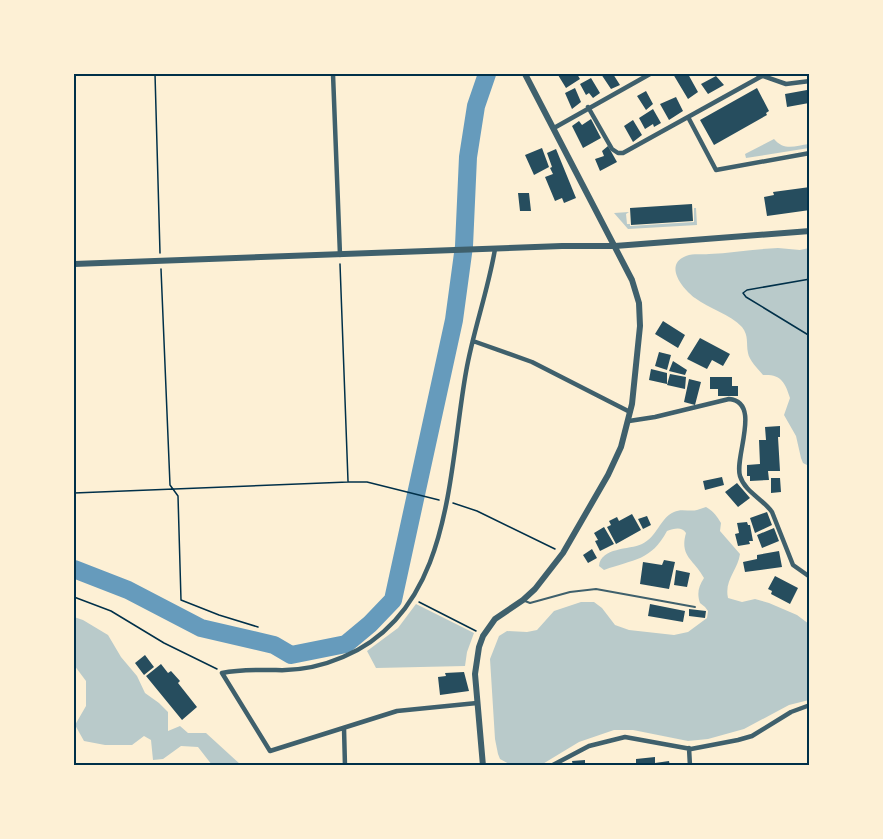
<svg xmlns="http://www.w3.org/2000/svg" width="883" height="839" viewBox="0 0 883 839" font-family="'Titillium Web',sans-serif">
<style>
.green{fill:#b9caca}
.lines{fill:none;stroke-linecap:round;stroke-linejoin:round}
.river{stroke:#669bbc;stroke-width:18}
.building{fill:#264d5e}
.path{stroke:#003049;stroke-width:1.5}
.service{stroke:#3f606c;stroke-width:2}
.minor{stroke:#3f606c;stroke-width:4.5}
.tertiary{stroke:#3f606c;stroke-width:6}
.neatline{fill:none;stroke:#003049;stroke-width:2}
</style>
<rect width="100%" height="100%" fill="#fdf0d5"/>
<path class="green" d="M774 139C784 151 795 146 809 144V148L746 158 745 154Z
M694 208H696L697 225 628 229 614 213 629 212 626 214 627 224H630V226L694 222Z
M778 248 800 250 809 248V466L803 463 801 458 796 436 784 415 790 398C785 382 781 374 763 375 758 369 749 360 748 353 746 343 749 336 742 327 730 314 709 309 695 298 683 289 663 265 686 256 694 253 702 255 709 254 732 253 754 249 778 248Z
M706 507C713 511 717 516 721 523L720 531 740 554C738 570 724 580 728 598L742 602 755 599 769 603 797 615 809 624V700L789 705 744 729 708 739 688 741 633 730H614L579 742 541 765H511L500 759 498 754 495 739 490 659 499 636 507 631 527 632 537 630 554 611 581 602H594L602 608 615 625 629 630 674 635 688 632 707 618 708 611 705 607 700 603C697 594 698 587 704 578 695 560 679 557 686 533 681 526 674 529 667 531 651 561 634 559 604 570L599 566C601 547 629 550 642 544 657 537 660 518 674 512 681 508 690 512 697 510 700 509 703 508 706 507Z
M416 604 474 633 467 652 465 666 376 668 367 651 398 628Z
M74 617 83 620 108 635 121 657 137 676 145 693 159 703 168 712V731L180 726 188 733H206L241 765H212L198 747 181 746 163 759 153 760 151 740 144 736 132 745H105L84 741 75 725 86 706V681L74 665Z"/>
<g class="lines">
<path class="river" d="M74 569 128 590 201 628 274 645 291 655 346 644 370 624 393 600 454 320 464 246 468 157 476 106 487 74"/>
</g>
<path class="building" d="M560 74H577L580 79 566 88 558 75Z
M601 74H613L620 85 611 89Z
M673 74H688L698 92 688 99Z
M716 76 724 85 708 94 701 84Z
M591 78 600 93 593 98 589 93 586 95 580 84Z
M575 88 581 102 572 109 565 93Z
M757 88 769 111 766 113 767 115 714 145 700 120Z
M807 90 809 103 787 107 785 94Z
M646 91 653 104 646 110 637 96Z
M676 97 683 111 669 120 660 104Z
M653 109 661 123 654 127 653 124 645 129 639 118Z
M591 119 601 138 583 148 572 126 579 121 582 125Z
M633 120 642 135 633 142 624 126Z
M608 146 617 162 600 171 595 159 604 156 602 151Z
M542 148 549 167 534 175 525 155Z
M556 149 576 198 564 203 562 198 555 201 545 177 553 174 550 168 552 167 547 153Z
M810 187V210L767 216 764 197 774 195 773 192Z
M518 193H529L531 211H520Z
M692 204 693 221 631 225 630 208Z
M663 321 685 335 678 348 655 334Z
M700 338 730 354 723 366 712 360 707 369 687 359Z
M659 352 671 355 667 370 655 366Z
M673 361 687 370 685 375 669 371Z
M651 369 667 373V384L649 380Z
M670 374 686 377 685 389 667 385Z
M710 377H732V386H738V396H718V389H710Z
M689 379 701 382 695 405 684 402Z
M780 426V437H778L780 471H768L769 480 750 481V476H747V465L760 464 759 440H766L765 427Z
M722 477 724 485 705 490 703 481Z
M771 478H780L781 492 771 493Z
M737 483 750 498 738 507 725 492Z
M767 512 772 525 755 533 750 518Z
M632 514 641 530 616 544 607 527 611 525 609 521 617 517 619 521Z
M647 516 651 525 643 529 638 519Z
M747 522 748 525H750L753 541H749L750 544 738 546 735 534 739 533 737 523Z
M604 527 614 544 600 551 595 541 598 540 594 533Z
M774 528 779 541 762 548 757 535Z
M592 549 597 558 588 563 583 555Z
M779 551 782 567 745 572 743 562 757 559V555Z
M664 560 675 562 669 589 640 584 643 562 662 565Z
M676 570 690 573 687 587 674 585Z
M775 576 798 588 790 604 771 594 772 591 768 589Z
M650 604 685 611 683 622 648 616Z
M689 609 706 611 705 618 689 616Z
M145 655 154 667 144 675 135 663Z
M161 664 168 673 171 671 180 681 178 683 197 707 182 720 146 676Z
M464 672 469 691 440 695 438 677 446 676 445 673Z
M655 757V763L669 761 670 766H636V759Z
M585 760V766H573L572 761Z"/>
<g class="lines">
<path class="path" d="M155 74 160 253
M340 264 348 481
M161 269 170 485 178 496 181 600 219 615 258 627
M810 279 747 290 743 293 746 297 810 336
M74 493 348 482H367L439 500
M453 503 477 511 555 549
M74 597 111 611 164 643 217 669
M419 602 476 631"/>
<path class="service" d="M525 601 530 603 570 592 596 589 695 607"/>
<path class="minor" d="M333 74 340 255
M757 74 786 84 810 81
M588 107 612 149 618 153H623L762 76
M688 117 716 170 810 153
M554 128 650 74
M473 341 532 362 630 412
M629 421 655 417 729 399C762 402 734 457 740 476 745 492 763 499 772 512L793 565 810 577
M477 703 397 711 270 751 222 673C241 669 258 670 276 670 299 671 322 666 343 657 453 611 448 472 466 372 473 331 488 291 495 249
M344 728 345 766
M689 748 690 766
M551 766 589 746 625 737 691 749 738 740 752 736 791 712 810 705"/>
<path class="tertiary" d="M74 264 562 246H615L810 231
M483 766 475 674 479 647 483 636 495 619 523 600 535 589 563 553 608 475 621 447 632 404 640 326 639 303 632 280 525 74"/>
</g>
<rect width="883" height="839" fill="none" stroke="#fdf0d5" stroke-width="150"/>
<rect x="75" y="75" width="733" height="689" class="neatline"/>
</svg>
